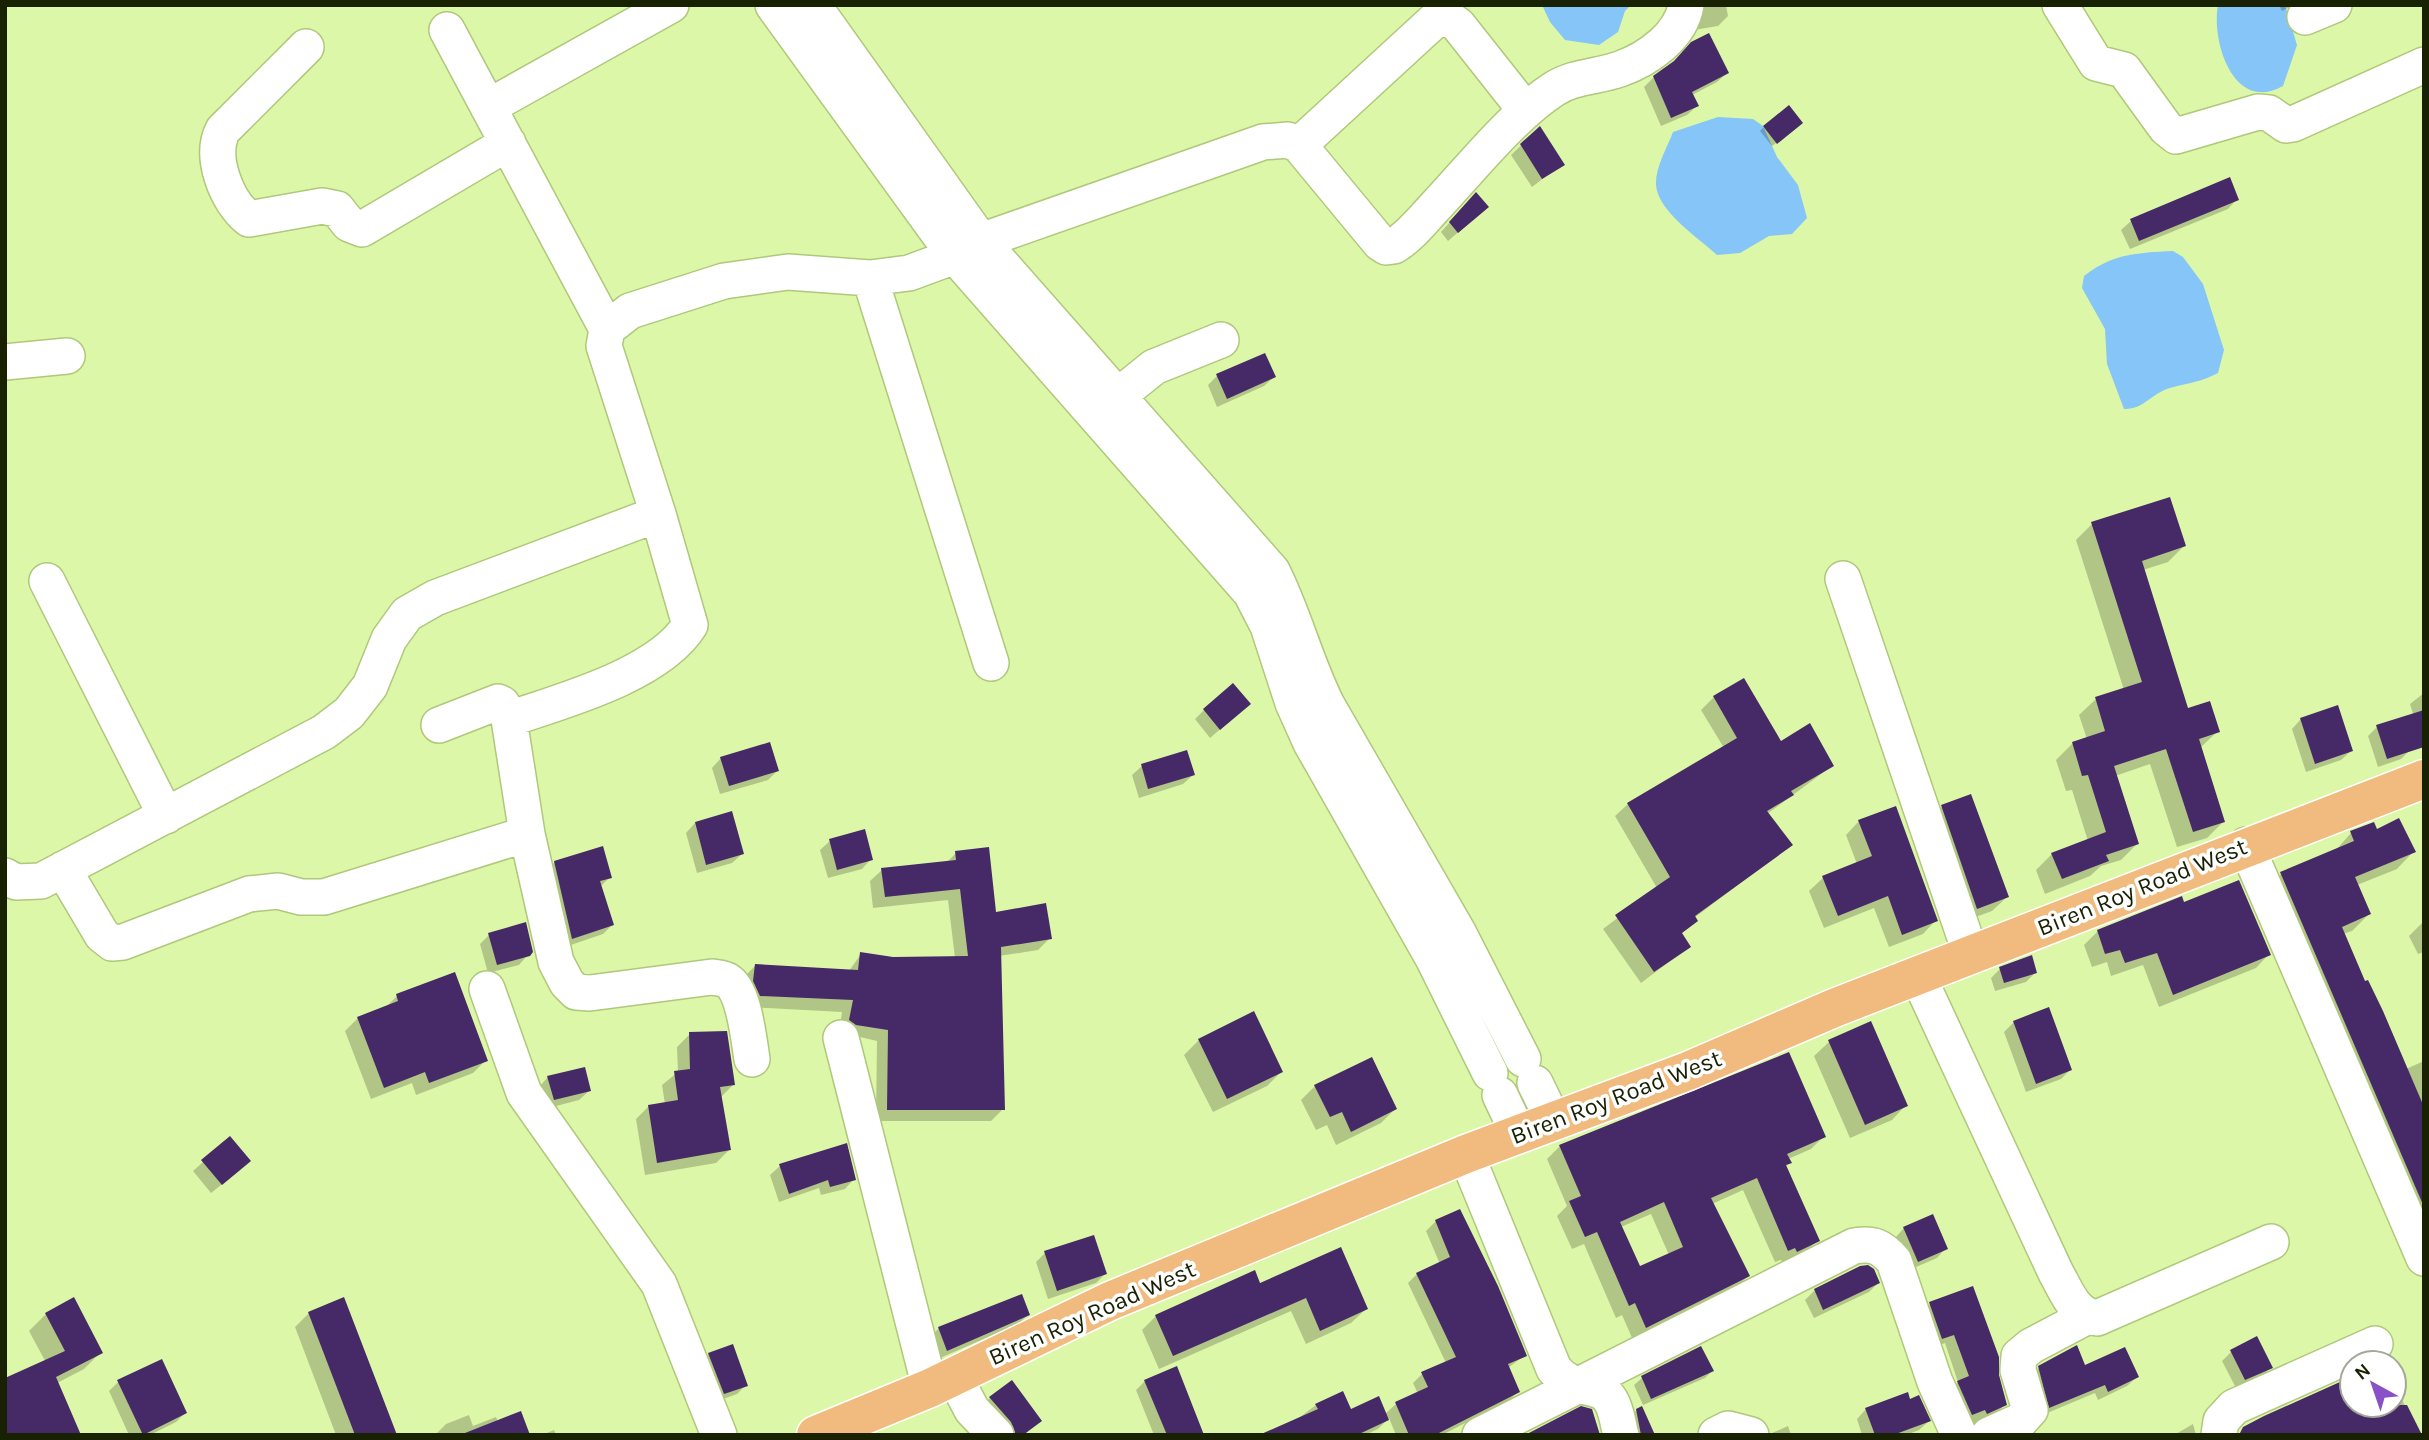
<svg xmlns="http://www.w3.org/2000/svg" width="2429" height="1440" viewBox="0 0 2429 1440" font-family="Karla,sans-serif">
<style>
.water{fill:#85c5f8}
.shadow{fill:#0003;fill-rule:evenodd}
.building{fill:#462967;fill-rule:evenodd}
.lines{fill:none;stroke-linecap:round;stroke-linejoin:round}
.minor-casing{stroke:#afc87b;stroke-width:38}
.major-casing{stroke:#fff;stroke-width:41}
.minor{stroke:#fff;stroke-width:35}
.major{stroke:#f1bb7f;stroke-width:38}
.labels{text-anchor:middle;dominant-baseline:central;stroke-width:7;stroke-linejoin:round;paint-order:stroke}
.street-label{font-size:24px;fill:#182102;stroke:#fff}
</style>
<rect width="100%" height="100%" fill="#ddf7a8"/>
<path class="water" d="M1542 5H1631L1625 11 1618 32 1599 45 1565 40 1550 22Z
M2218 5H2285L2297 45 2283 86C2234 114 2211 42 2218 5Z
M1718 117 1753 119 1763 126 1777 157 1798 185 1807 218 1792 234 1769 236 1740 253 1717 255C1699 238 1658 212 1656 185 1655 168 1667 148 1673 132Z
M2173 251 2183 257 2203 284 2224 350 2218 373C2201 382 2188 383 2170 388 2152 393 2143 410 2124 409L2107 364 2105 329 2082 288 2084 276C2113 253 2138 253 2173 251Z"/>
<path class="shadow" d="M1692 5H1726L1728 16 1718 26 1694 30Z
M2279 5H2294L2282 11Z
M1727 73 1717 82 1692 95 1697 106 1687 115 1661 126 1644 87 1654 77Z
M1764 127H1797L1772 146 1760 131Z
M1539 128 1562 164 1532 187 1511 155Z
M2237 199 2228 209 2130 249 2121 230 2131 221Z
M1467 203 1477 216 1448 241 1441 232Z
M1217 376 1274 377 1264 386 1217 407 1208 385Z
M2092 524 2184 546 2168 562 2143 570 2187 710 2218 731 2200 748 2223 822 2207 838 2177 847 2150 764 2115 776 2137 844 2121 860 2101 866 2090 876 2045 894 2036 870 2052 854 2088 841 2072 790 2066 791 2056 760 2072 744 2087 739 2079 715 2096 699 2124 690 2076 540Z
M1744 680 1780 743 1832 766 1767 814 1791 845 1694 918 1681 934 1689 947 1641 983 1603 929 1657 888 1615 816 1628 804 1724 748 1701 710 1714 697Z
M2424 693V736L2420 737 2410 704Z
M1204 710 1239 713 1210 738 1195 719Z
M2301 719 2351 751 2341 760 2306 772 2292 729Z
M2377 727 2410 750 2401 759 2378 767 2368 736Z
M721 758 777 771 768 780 720 794 712 768Z
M1142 766 1193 775 1183 784 1139 798 1132 775Z
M1942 807 2007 897 1992 911 1962 922 1928 821Z
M1859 821 1936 920 1923 934 1889 947 1874 908 1824 928 1809 891 1823 878 1857 864 1846 835Z
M695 823 742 854 732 863 697 873 686 833Z
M2376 831 2413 852 2397 869 2357 885 2369 914 2352 931 2343 934 2406 1069 2424 1061V1262L2264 891 2281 874 2335 851 2351 833Z
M830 841 871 859 862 869 828 878 820 850Z
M956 853 995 914 1050 938 1038 950 999 956 1003 1109 991 1121H876L877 1041 839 1032 842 1012 748 1007 744 977 755 966 849 971 861 954 893 959 955 958 948 900 873 908 870 881 882 870 946 863Z
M555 862 610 877 600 887 612 925 603 934 562 948 545 872Z
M2183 904 2269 954 2256 968 2159 1007 2143 965 2111 976 2107 962 2092 967 2084 945 2098 931Z
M2424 921V952L2418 954 2409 936Z
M489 935 531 951 519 965 488 973 480 944Z
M2000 969 2035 973 2026 982 1995 991 1991 978Z
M397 996 486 1060 473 1073 416 1095 412 1083 371 1099 345 1031 358 1018 386 1007Z
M2014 1022 2070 1070 2061 1079 2026 1092 2004 1032Z
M1871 1024 1906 1105 1892 1120 1850 1138 1814 1056 1829 1042Z
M690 1034 733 1085 720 1098 729 1150 716 1163 645 1175 636 1119 648 1107 665 1104 662 1085 678 1072 677 1047Z
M1199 1040 1281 1072 1267 1086 1213 1112 1184 1055Z
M548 1077 589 1091 579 1100 545 1109 539 1087Z
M1315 1086 1395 1109 1381 1123 1336 1145 1327 1125 1316 1130 1301 1100Z
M1824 1136 1811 1149 1788 1159 1790 1163 1785 1167 1818 1240 1804 1253 1784 1264 1781 1260 1775 1262 1743 1190 1712 1204 1748 1276 1735 1289 1633 1340 1622 1315 1616 1318 1584 1244 1572 1249 1557 1216 1567 1206 1547 1159 1560 1146ZM1651 1214 1669 1255 1639 1269 1621 1227Z
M230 1138 240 1170 211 1193 193 1171Z
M780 1166 854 1179 845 1189 821 1195 819 1188 779 1202 770 1175Z
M1459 1211 1525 1355 1508 1368 1518 1392 1508 1401 1442 1435H1396L1389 1418 1378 1429 1365 1435H1276L1316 1405 1385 1414 1396 1404 1418 1394 1413 1383 1422 1374 1446 1363 1408 1283 1417 1274 1440 1264 1426 1231 1436 1221Z
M1904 1228 1946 1248 1937 1258 1909 1270 1895 1238Z
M1045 1253 1105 1274 1096 1283 1048 1299 1036 1262Z
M1878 1283 1869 1292 1814 1318 1805 1300 1815 1290Z
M1259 1285 1366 1309 1351 1323 1306 1344 1291 1311 1159 1369 1142 1330 1156 1316Z
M1930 1304 1997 1376 2005 1404 1996 1414 1965 1429 1948 1392 1958 1382 1945 1343 1932 1348 1921 1313Z
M309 1313 395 1435H336L295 1327Z
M46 1314 101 1352 84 1369 57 1383 29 1331Z
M1028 1315 1018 1324 938 1359 930 1337 939 1328Z
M1700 1348 1712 1371 1705 1378 1643 1405 1634 1385 1642 1378Z
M2231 1352 2271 1367 2262 1376 2236 1388 2222 1361Z
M709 1354 746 1385 737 1394 715 1402 700 1364Z
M2040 1367 2084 1368 2137 1377 2127 1386 2098 1400 2095 1393 2040 1416 2030 1377Z
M2351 1379 2352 1405H2394V1384L2420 1435H2238L2244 1429Z
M1145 1381 1202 1435H1154L1136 1390Z
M118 1382 185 1413 176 1422 150 1435H129L109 1391Z
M990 1398 1040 1421 1024 1435H1004L981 1407Z
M1909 1401 1929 1421 1919 1430 1906 1435H1862L1857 1419 1866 1409Z
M1637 1410 1653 1435H1633L1629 1418Z
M469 1415 473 1426 496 1417 498 1422 528 1435H435L446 1424Z
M2193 1424 2196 1435H2174Z
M1788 1426 1791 1435H1770L1772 1433Z
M554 1430 556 1435H542Z"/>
<path class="building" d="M1709 33 1729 73 1692 92 1699 106 1671 118 1653 76 1674 61 1691 42Z
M1789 105 1803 123 1777 144 1763 126Z
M1540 126 1565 165 1542 179 1520 144Z
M2230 177 2239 200 2139 241 2130 219Z
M1476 192 1489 207 1458 233 1449 222Z
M1265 353 1276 377 1227 399 1216 374Z
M2170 497 2186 546 2142 561 2188 708 2210 701 2220 732 2199 739 2225 822 2193 832 2166 749 2114 766 2139 844 2106 855 2109 861 2062 879 2051 853 2106 832 2088 775 2082 776 2072 742 2105 731 2095 697 2142 682 2091 522Z
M1744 678 1781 741 1810 723 1834 766 1791 791 1794 795 1767 811 1793 845 1695 916 1698 921 1682 933 1691 947 1654 972 1615 915 1670 877 1627 803 1737 738 1713 696Z
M1233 683 1251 704 1220 730 1203 709Z
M2338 705 2353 751 2315 764 2300 718Z
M2424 710V747L2387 759 2376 725Z
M770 742 779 771 729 786 720 757Z
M1187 750 1195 775 1148 789 1141 764Z
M1971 794 2009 897 1977 909 1941 805Z
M1896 806 1938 921 1902 935 1888 896 1838 916 1822 876 1872 856 1858 820Z
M732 811 744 854 706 865 695 822Z
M2399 818 2416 852 2355 877 2371 914 2342 927 2365 981 2368 980 2383 1011 2424 1107V1207L2280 872 2354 841 2350 831 2374 822 2377 829Z
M865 829 873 860 837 870 829 839Z
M603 846 612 878 600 881 614 925 572 939 554 861Z
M989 847 996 912 1046 903 1052 939 1001 947 1005 1110H887L888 1030 856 1025 849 1020 853 1000 760 996 753 981 755 964 858 970 860 952 893 957 968 956 960 889 885 897 881 868 956 860 955 851Z
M2239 880 2271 955 2173 995 2157 953 2125 963 2120 950 2105 954 2097 930 2182 896 2184 902Z
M526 922 533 952 530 956 497 965 488 933Z
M2032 955 2037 973 2004 983 1999 967Z
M455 972 488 1061 429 1083 425 1072 384 1088 357 1017 398 1001 396 994Z
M2049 1007 2072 1070 2036 1084 2013 1021Z
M1254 1011 1283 1072 1227 1099 1198 1039Z
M1871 1021 1908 1106 1865 1125 1828 1040Z
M727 1031 735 1085 720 1087 731 1150 657 1163 648 1105 678 1100 674 1071 690 1069 689 1032Z
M1789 1052 1826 1137 1787 1154 1792 1163 1786 1165 1820 1241 1797 1252 1795 1248 1788 1251 1757 1178 1711 1198 1750 1276 1646 1328 1635 1303 1629 1306 1597 1232 1585 1237 1569 1201 1581 1196 1559 1145ZM1664 1202 1683 1247 1640 1266 1620 1222Z
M1372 1057 1397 1109 1351 1132 1342 1112 1330 1117 1314 1085Z
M585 1067 591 1091 554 1100 547 1076Z
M230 1136 251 1161 222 1185 201 1160Z
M847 1143 856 1180 830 1187 828 1180 789 1194 779 1164Z
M1460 1209 1498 1286 1527 1356 1508 1364 1520 1392 1435 1435H1409L1395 1402 1428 1387 1421 1372 1456 1357 1416 1273 1450 1257 1435 1220Z
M1933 1214 1948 1249 1918 1262 1903 1227Z
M1094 1235 1107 1274 1057 1291 1044 1251Z
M1341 1247 1368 1309 1320 1331 1306 1298 1173 1356 1155 1315 1255 1270 1260 1283Z
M1868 1265 1874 1269 1880 1283 1823 1310 1814 1289 1860 1266Z
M1973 1286 1999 1357V1375L2007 1405 1987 1414 1985 1410 1972 1415 1957 1381 1969 1376 1954 1335 1942 1339 1929 1302Z
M1022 1294 1030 1315 947 1351 938 1327Z
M74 1297 103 1353 56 1377 81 1435H5V1378L65 1351 45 1313Z
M344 1297 397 1435H355L308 1312Z
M2257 1336 2273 1368 2245 1380 2230 1350Z
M733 1344 748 1386 724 1394 708 1353Z
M2077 1345 2085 1365 2125 1347 2139 1377 2108 1392 2105 1385 2049 1408 2038 1366Z
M1701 1346 1714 1371 1651 1399 1641 1376Z
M162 1359 187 1413 143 1435 117 1380Z
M1177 1366 1204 1435H1167L1144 1380Z
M2351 1377 2352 1405H2407L2422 1435H2239L2243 1427 2264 1416Z
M1012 1380 1042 1421 1023 1435H1016L1011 1422 989 1397Z
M1343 1391 1351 1409 1379 1396 1389 1420 1357 1435H1259L1318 1409 1315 1404Z
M1908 1392 1910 1399 1919 1395 1931 1421 1893 1435H1875L1865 1408Z
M1581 1406 1592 1409 1600 1435H1525Z
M1642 1406 1655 1435H1641L1636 1409Z
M521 1411 530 1435H465V1433Z"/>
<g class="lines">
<g class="minor-casing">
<path id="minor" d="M773 5 955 256 1251 593 1268 626 1293 703 1311 743 1433 958 1490 1073
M813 5 981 241 1272 571C1294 614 1305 661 1327 705L1458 932 1523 1059
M2060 5 2096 63 2124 70 2166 128 2176 136 2258 112 2269 113 2286 125 2293 124 2424 65
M2305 17 2334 5
M447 30 607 329
M306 47 223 130C209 156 226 201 249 219L322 206 337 209 349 224 362 229 508 143
M488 107 671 5
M1299 145 1435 20 1448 18 1458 25 1526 111
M870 278 991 663
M5 362 67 356
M1118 396 1154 367 1221 340
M658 514 690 625C659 675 562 701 509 719L527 834 556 962 567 983 576 992 590 993 712 977C717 978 724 978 728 981 744 990 749 1041 752 1059
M1843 579 1971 955
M47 581 166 816
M439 725 498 702 502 704 509 719
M2246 845 2424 1258
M63 869 102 935 112 943 123 942 249 894 278 891 301 897H324L527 834
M5 876 16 882 41 881 324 732 349 713 370 686 389 639 407 614 435 598 658 514 604 346 607 329 630 311 724 281 788 272 870 278 909 273 955 256 981 241 1263 142 1288 140 1299 145 1380 243 1386 247 1394 246C1409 237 1421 222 1433 209 1468 172 1512 116 1554 89 1574 76 1598 77 1620 69 1648 59 1681 36 1686 5
M1918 976 2056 1273C2067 1292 2074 1315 2097 1318L2271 1242
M487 989 524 1093 659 1284 719 1435
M841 1038 930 1388
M1535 1083 1554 1122
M1500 1095 1519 1135
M1466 1154 1554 1369C1574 1394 1600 1381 1611 1401 1617 1411 1618 1425 1621 1435
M954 1376 972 1410 996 1435
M1480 1435 1854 1246C1873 1243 1881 1246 1894 1261L1935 1382 1959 1435
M1716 1435 1728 1429 1751 1435
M1989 1435 2020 1421 2030 1410 2018 1370 2019 1356 2031 1346 2086 1317
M2219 1435 2221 1421 2234 1407 2375 1344"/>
</g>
<g class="major-casing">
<path id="major" d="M816 1435 930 1388 1110 1301 1466 1154 1688 1071 1834 1008 2424 779"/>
</g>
<use href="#minor" class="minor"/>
<use href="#major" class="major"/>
</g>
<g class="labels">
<g class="street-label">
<text transform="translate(2142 887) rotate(-22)">Biren Roy Road West</text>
<text transform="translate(1616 1097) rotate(-21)">Biren Roy Road West</text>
<text transform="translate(1092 1313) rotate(-24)">Biren Roy Road West</text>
</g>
</g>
<rect width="2429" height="1440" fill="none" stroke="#182102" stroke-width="14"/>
<g transform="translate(2373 1384) rotate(320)"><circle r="33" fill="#ffffff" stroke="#a3a69a" stroke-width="2"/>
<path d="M0-5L12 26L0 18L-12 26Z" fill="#8950c7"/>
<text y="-10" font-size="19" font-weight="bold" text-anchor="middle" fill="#182102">N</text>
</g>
</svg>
